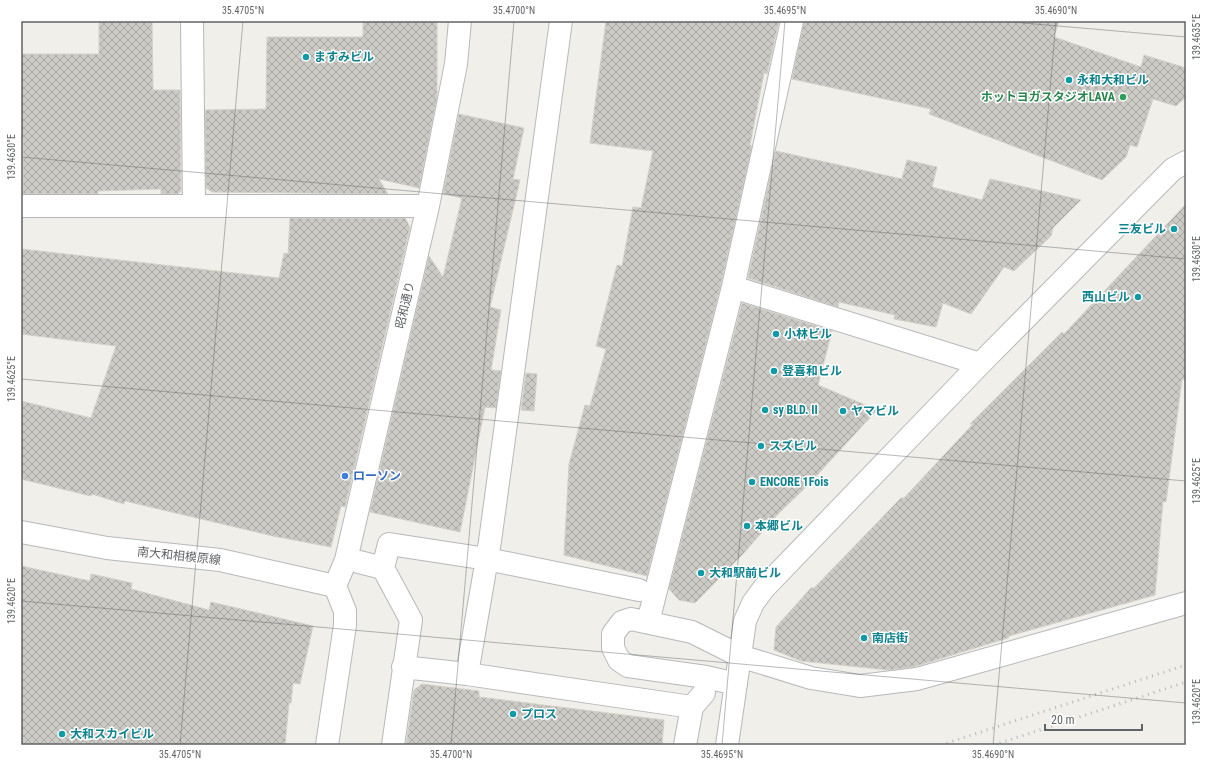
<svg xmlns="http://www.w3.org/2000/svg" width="1207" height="766" viewBox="0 0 1207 766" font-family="'Roboto Condensed','Noto Sans JP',sans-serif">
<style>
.building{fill:url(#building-cross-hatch);stroke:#d4d1c8}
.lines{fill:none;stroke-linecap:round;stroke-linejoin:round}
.pedestrian-casing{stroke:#b6b8bb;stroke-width:24}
.minor-casing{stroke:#b6b8bb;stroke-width:24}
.pedestrian{stroke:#fff;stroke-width:22}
.minor{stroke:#fff;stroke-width:22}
.rail{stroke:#b6b7b7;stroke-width:3;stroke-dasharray:1 5;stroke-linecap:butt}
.ticks{fill:none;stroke:#606367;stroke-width:1;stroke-opacity:0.45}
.culture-dot{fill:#0f9aa8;stroke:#fff;stroke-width:1.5}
.leisure-dot{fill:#2e9e5b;stroke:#fff;stroke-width:1.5}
.shop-dot{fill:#3f7fe0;stroke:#fff;stroke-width:1.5}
.labels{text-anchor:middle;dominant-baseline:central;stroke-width:3;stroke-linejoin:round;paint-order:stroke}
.culture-label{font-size:12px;font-weight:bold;fill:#0d838f;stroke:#fff;text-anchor:start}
.leisure-label{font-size:12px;font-weight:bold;fill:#27864d;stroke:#fff;text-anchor:end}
.street-label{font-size:12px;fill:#606367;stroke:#fff}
.shop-label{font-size:12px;font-weight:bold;fill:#366cbe;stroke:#fff;text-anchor:start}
.neatline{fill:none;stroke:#606367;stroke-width:1.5}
.ticks-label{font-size:10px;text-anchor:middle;fill:#606367}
</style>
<defs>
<pattern id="building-cross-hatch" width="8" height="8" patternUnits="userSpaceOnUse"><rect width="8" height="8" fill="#cccac5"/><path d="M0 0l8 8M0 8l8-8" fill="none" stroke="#a9a8a4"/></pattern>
</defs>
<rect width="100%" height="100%" fill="#f0efe9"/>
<path class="building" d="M99 21H152L153 90H180L181 191 178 194H161V189L98 191V194H23V139H21V54H99Z
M363 21H437V98L419 188 379 179 388 194 212 192 206 188 205 110 266 109 267 37H363Z
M606 21H779L767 74 764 73 750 145 752 146 721 284 647 576 564 555 569 464 585 405 590 406 606 349 596 346 617 265 622 266 633 207 641 208 653 151 590 143Z
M804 21H1059L1054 37 1141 67 1144 55 1186 68V97L1176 106 1153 99 1137 147 1130 145 1126 157 1102 180 929 114 931 109 792 79Z
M459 114 524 128 513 179 520 180 490 307 501 310 491 370 501 371 496 408 485 407 460 532 370 512 429 256 443 277 462 198 443 194Z
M776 151 902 179 907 160 937 167 932 187 982 200 990 179 1081 200 1053 228 1051 236 1014 271 1004 267 971 314 943 303 936 327 894 319 895 315 839 302 838 307 748 278Z
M1186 204V380L1182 379 1166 502 1163 501 1155 595 1009 636 1008 638 913 667 888 670 801 661 774 650 776 627 811 588H814L901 498H904L973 424H970L1062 332 1064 334Z
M290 218H405L410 227 345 507 341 506 331 547 273 536 125 501 124 504 92 494 91 496 21 479V401L91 418 116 346 21 334V249L279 278 284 253 288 254Z
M742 303 832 331 818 385 877 410 807 486 778 514 743 554 695 603 679 600 669 589Z
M526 373 537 374 534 411 521 410Z
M21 566 90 581 91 574 132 583 131 589 209 610 211 602 313 626 300 684 293 683 291 703H289L285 745H21Z
M422 684 479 691V697L664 720 662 745H406L414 690Z"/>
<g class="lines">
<g class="pedestrian-casing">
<path id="pedestrian" d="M359 562 383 568 411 620 393 745
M383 568 389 544 487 559 639 590
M403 667 467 674 692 707
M467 674 490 541 561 21
M685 745 692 707 704 693"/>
</g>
<g class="minor-casing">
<path id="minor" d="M192 21 194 206
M21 206H428
M733 287 980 364
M21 532 107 548 220 560 335 586
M335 586 346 560 428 206 456 64 460 21
M648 622 733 287 792 21
M736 684 706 677 628 666 619 660 613 648V634L622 622 631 619 692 632 740 656 811 678 860 686 917 679 1186 603
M327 745 345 625V611L335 586
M727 745 745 621 753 603 764 588 980 364 1173 169 1186 162"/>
</g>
<use href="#pedestrian" class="pedestrian"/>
<use href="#minor" class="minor"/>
<path class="rail" d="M941 745 1186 665
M994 745 1186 682"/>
</g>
<path class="ticks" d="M1000 21 1186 37M21 157 1186 259M21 379 1186 481M21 601 1186 703M180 745 243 21M451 745 514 21M722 745 785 21M993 745 1056 21"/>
<g class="culture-dot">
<circle cx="306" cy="57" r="4"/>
<circle cx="1069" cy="80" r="4"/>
<circle cx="1174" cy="229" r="4"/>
<circle cx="1138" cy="297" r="4"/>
<circle cx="776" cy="334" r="4"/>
<circle cx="774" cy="371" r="4"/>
<circle cx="765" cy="410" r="4"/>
<circle cx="843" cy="411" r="4"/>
<circle cx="761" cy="446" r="4"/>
<circle cx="752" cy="482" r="4"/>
<circle cx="747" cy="526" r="4"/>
<circle cx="701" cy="573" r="4"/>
<circle cx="864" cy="638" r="4"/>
<circle cx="513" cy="714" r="4"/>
<circle cx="62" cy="734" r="4"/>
</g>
<circle class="leisure-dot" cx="1123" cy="97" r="4"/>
<circle class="shop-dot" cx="345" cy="476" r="4"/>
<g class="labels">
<g class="culture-label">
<text x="314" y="57">ますみビル</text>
<text x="1077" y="80">永和大和ビル</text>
<text x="1166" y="229" text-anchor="end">三友ビル</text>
<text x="1130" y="297" text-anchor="end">西山ビル</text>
<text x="784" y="334">小林ビル</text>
<text x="782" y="371">登喜和ビル</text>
<text x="773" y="410">sy BLD. II</text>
<text x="851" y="411">ヤマビル</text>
<text x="769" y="446">スズビル</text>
<text x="760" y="482">ENCORE 1Fois</text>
<text x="755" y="526">本郷ビル</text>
<text x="709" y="573">大和駅前ビル</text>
<text x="872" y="638">南店街</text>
<text x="521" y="714">プロス</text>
<text x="70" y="734">大和スカイビル</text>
</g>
<g class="leisure-label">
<text x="1115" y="97">ホットヨガスタジオLAVA</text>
</g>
<g class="street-label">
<text transform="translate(405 305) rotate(-77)">昭和通り</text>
<text transform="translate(179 556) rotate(6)">南大和相模原線</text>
</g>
<g class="shop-label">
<text x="353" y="476">ローソン</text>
</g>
</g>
<rect width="1207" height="766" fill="none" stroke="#ffffff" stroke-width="44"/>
<path d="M1045 724v6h97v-6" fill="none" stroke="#606367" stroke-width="2"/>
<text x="1051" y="724" font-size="12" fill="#606367" stroke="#ffffff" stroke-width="3" paint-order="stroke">20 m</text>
<rect x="22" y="22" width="1163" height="722" class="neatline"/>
<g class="ticks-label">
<text x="243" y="14">35.4705°N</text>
<text x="514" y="14">35.4700°N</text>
<text x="785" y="14">35.4695°N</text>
<text x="1056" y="14">35.4690°N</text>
<text transform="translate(1196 37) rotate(-90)" y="4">139.4635°E</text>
<text transform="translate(11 157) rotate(-90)" y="4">139.4630°E</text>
<text transform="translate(1196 259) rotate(-90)" y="4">139.4630°E</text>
<text transform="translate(11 379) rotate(-90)" y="4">139.4625°E</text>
<text transform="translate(1196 481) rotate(-90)" y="4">139.4625°E</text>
<text transform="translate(11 601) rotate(-90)" y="4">139.4620°E</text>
<text transform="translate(1196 702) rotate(-90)" y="4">139.4620°E</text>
<text x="180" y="758">35.4705°N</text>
<text x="451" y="758">35.4700°N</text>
<text x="722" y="758">35.4695°N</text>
<text x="993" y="758">35.4690°N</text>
</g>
</svg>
